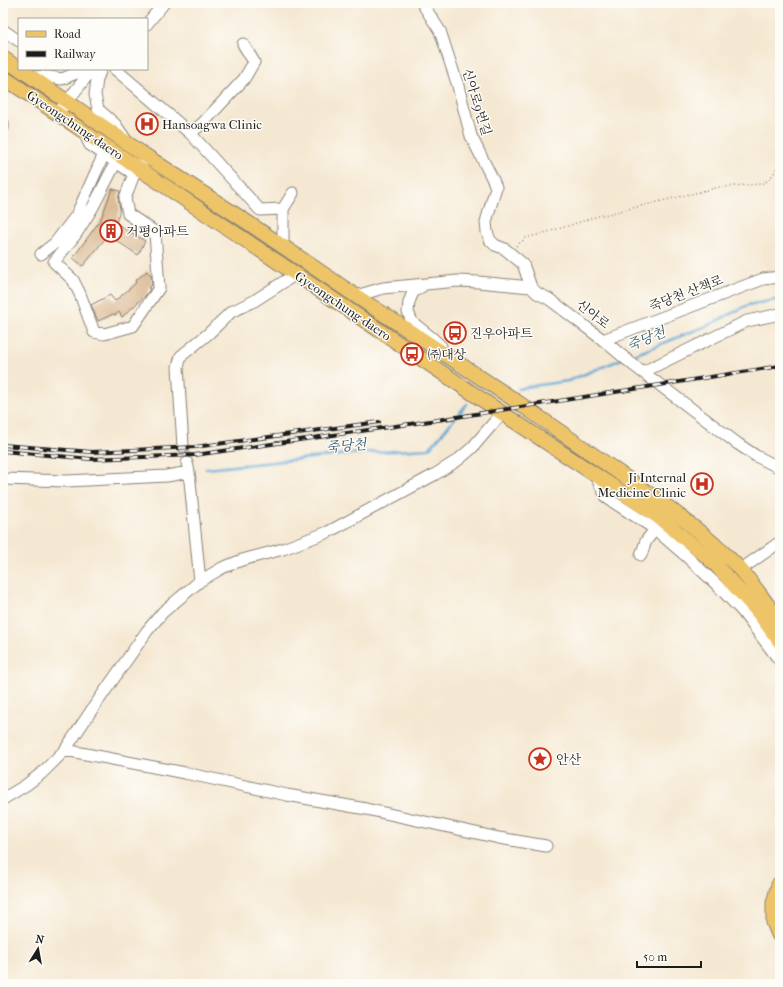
<svg xmlns="http://www.w3.org/2000/svg" width="783" height="987" viewBox="0 0 783 987" font-family="'IM FELL French Canon','Noto Serif KR',serif">
<style>
.lines{fill:none;stroke-linecap:round;stroke-linejoin:round}
.stream{stroke:#5da7d5;stroke-width:2.5}
.building{fill:#dbbb96}
.minor-tunnel{stroke:#d4c9b7;stroke-width:11;stroke-dasharray:11 5.5;stroke-linecap:butt}
.minor-casing{stroke:#888277;stroke-width:13}
.major-casing{stroke:#888277;stroke-width:16}
.highway-casing{stroke:#888277;stroke-width:19}
.path{stroke:#888277;stroke-width:1.5;stroke-dasharray:1 3;stroke-linecap:butt}
.minor{stroke:#fff;stroke-width:11}
.major{stroke:#eec469;stroke-width:14}
.highway{stroke:#eec469;stroke-width:17}
.rail-casing{stroke:#1c1c1c;stroke-width:4}
.rail{stroke:#fdfcf7;stroke-width:2.5;stroke-dasharray:8;stroke-linecap:butt}
.labels{text-anchor:middle;dominant-baseline:central;stroke-width:3;stroke-linejoin:round;paint-order:stroke}
.street-label{font-size:13px;fill:#1c1c1c;stroke:#fdfcf7}
.poi-label{font-size:13px;fill:#1c1c1c;stroke:#fdfcf7;text-anchor:start}
.water-label{font-size:14px;font-style:italic;fill:#395b6f;stroke:#fdfcf7}
</style>
<rect width="100%" height="100%" fill="#fdfcf7"/>
<filter id="ink" filterUnits="userSpaceOnUse"><feTurbulence type="fractalNoise" baseFrequency=".025" numOctaves="2"/><feDisplacementMap in="SourceGraphic" scale="8" xChannelSelector="R" yChannelSelector="G"/><feConvolveMatrix kernelMatrix="1 2 1 2 8 2 1 2 1" color-interpolation-filters="sRGB"/></filter>
<filter id="wash" filterUnits="userSpaceOnUse"><feTurbulence type="fractalNoise" baseFrequency=".012" numOctaves="4" result="noise"/><feDisplacementMap in="SourceGraphic" scale="16" xChannelSelector="R" yChannelSelector="G"/><feGaussianBlur stdDeviation="0.9" result="paint"/><feColorMatrix in="noise" values="0 0 0 0 0 0 0 0 0 0 0 0 0 0 0 0 0 1.4 0 .05"/><feComposite in="paint" operator="in"/></filter>
<g filter="url(#wash)">
<rect width="100%" height="100%" fill="#f5e8d2"/>
<g class="lines">
<path class="stream" d="M629 357 711 324 748 305 780 299
M518 389 532 386 568 381 622 359
M206 469 359 453 429 449 467 404"/>
</g>
<g id="blocks">
<path class="building" d="M112 189 120 191 118 199 120 209 116 223 145 241 138 255 108 235 83 266 73 258 101 219Z
M147 271 151 275 152 285 148 288 150 289 146 295 122 317 119 312 115 315 113 314 98 321 91 305 110 295 115 301 136 283 135 281Z"/>
</g>
</g>
<g filter="url(#ink)">
<use href="#blocks" fill-opacity="0" stroke="#888277" stroke-width="1"/>
<g class="lines">
<path class="minor-tunnel" d="M183 446 187 463"/>
<g class="minor-casing">
<path id="minor" d="M422 3 440 31 458 86 471 136 493 180 496 187 486 222 487 232 490 240 495 245 505 249 523 264 531 287
M147 24 164 3
M3 30 19 41
M101 69 97 79 95 95 98 109 115 124 126 140
M115 69 190 133 260 210 283 209 293 193
M30 76 50 77 62 79 86 69
M62 108 87 76 95 69
M3 123V128
M83 131 90 145 134 174
M190 133 202 124 244 79 254 62 243 44
M116 162 93 207 76 234 54 262 73 280 80 294 94 332 104 334 133 326 159 288 155 232 128 214 125 198 134 174 143 161
M283 246V209
M41 254 55 243 76 216 104 154
M424 285 413 292 409 302 408 312 412 322 431 337 441 346
M356 296 383 288 458 281 478 282 531 287 537 293 549 299 561 308 603 340 632 364 738 444 756 456 780 468
M603 340 763 279 780 277
M643 372 747 321 780 314
M183 446 178 367 181 356 208 334 231 312 254 301 296 274
M187 463 189 472 200 581
M595 475 607 498 655 529 685 555 715 583 742 611 780 661
M3 479 67 481 167 476 189 472
M641 555 646 541 655 529
M740 570 780 542
M65 750 185 773 287 795 366 809 499 838 546 846
M3 799 26 785 42 773 65 750 91 711 147 631 163 612 200 581 222 568 242 560 283 549 328 532 434 475 458 460 472 448 502 413"/>
</g>
<g class="major-casing">
<path id="major" d="M3 58 19 69
M20 69 146 156 250 224 356 296 513 399 664 504C690 524 716 544 739 568 754 585 767 604 780 622
M3 77 502 413 656 515 705 555 717 566 759 613 780 642"/>
</g>
<g class="highway-casing">
<path id="highway" d="M780 885 775 903V922L780 934"/>
</g>
<path class="path" d="M516 246 526 238 558 229 595 217 720 187 761 184 769 180 775 171 780 161"/>
<use href="#minor" class="minor"/>
<use href="#major" class="major"/>
<use href="#highway" class="highway"/>
<g class="rail-casing">
<path id="rail" d="M3 445 92 452 195 447 379 422
M3 451 91 459 195 455 444 419 780 366"/>
</g>
<use href="#rail" class="rail"/>
</g>
</g>
<defs>
<g id="hospital-ring" transform="scale(1.15)"><circle r="9.5" fill="#fdfcf7" stroke="#c8321e" stroke-width="1.5"/><path d="M-5-5h3v3.5h4V-5h3V5h-3V1.5h-4V5h-3Z" fill="#c8321e"/></g>
<g id="building-ring" transform="scale(1.15)"><circle r="9.5" fill="#fdfcf7" stroke="#c8321e" stroke-width="1.5"/><path d="M-4-6H4V6H1V3H-1V6H-4ZM-2.5-4.3h1.7v1.8h-1.7ZM.8-4.3h1.7v1.8H.8ZM-2.5-1h1.7V.8h-1.7ZM.8-1h1.7V.8H.8Z" fill="#c8321e"/></g>
<g id="bus-ring" transform="scale(1.15)"><circle r="9.5" fill="#fdfcf7" stroke="#c8321e" stroke-width="1.5"/><path d="M-5-6H5V4H4V6H2V4H-2V6H-4V4H-5ZM-3.5-4V0h7V-4ZM-3.5 1.2v1.5H-2V1.2ZM2 1.2v1.5H3.5V1.2Z" fill="#c8321e"/></g>
<g id="sight-ring" transform="scale(1.15)"><circle r="9.5" fill="#fdfcf7" stroke="#c8321e" stroke-width="1.5"/><path d="M0-6L1.8-2.2L6-1.7L2.9 1.2L3.7 5.4L0 3.3L-3.7 5.4L-2.9 1.2L-6-1.7L-1.8-2.2Z" fill="#c8321e"/></g>
</defs>
<g fill-rule="evenodd">
<use href="#hospital-ring" x="147" y="124"/>
<use href="#building-ring" x="111" y="231"/>
<use href="#bus-ring" x="455" y="333"/>
<use href="#bus-ring" x="412" y="354"/>
<use href="#hospital-ring" x="702" y="484"/>
<use href="#sight-ring" x="540" y="759"/>
</g>
<g class="labels">
<g class="street-label">
<text transform="translate(477 102) rotate(73)">신아로9번길</text>
<text transform="translate(75 125) rotate(34)">Gyeongchung-daero</text>
<text transform="translate(686 293) rotate(-21)">죽당천 산책로</text>
<text transform="translate(343 306) rotate(34)">Gyeongchung-daero</text>
<text transform="translate(593 314) rotate(38)">신아로</text>
</g>
<g class="poi-label">
<text x="162" y="124">Hansoagwa Clinic</text>
<text x="126" y="231">거평아파트</text>
<text x="470" y="333">진우아파트</text>
<text x="428" y="354">㈜대상</text>
<text x="686" y="477" text-anchor="end">Ji Internal<tspan x="686" dy="15">Medicine Clinic</tspan></text>
<text x="556" y="759">안산</text>
</g>
<g class="water-label">
<text transform="translate(646 339) rotate(-22)">죽당천</text>
<text transform="translate(346 446) rotate(-5)">죽당천</text>
</g>
</g>
<rect width="783" height="987" fill="none" stroke="#fdfcf7" stroke-width="16"/>
<rect x="18" y="18" width="130" height="52" fill="#fdfcf7" stroke="#a3a29f"/>
<rect x="26" y="31" width="20" height="6" fill="#eec469" stroke="#a3a29f"/>
<text x="54" y="38" font-size="12" fill="#1c1c1c">Road</text>
<rect x="26" y="51" width="20" height="6" fill="#1c1c1c" stroke="#a3a29f"/>
<text x="54" y="58" font-size="12" fill="#1c1c1c">Railway</text>
<g transform="translate(38 949) rotate(11)" stroke="#fdfcf7" stroke-width="3" paint-order="stroke">
<path d="M0-3L7 15L0 10L-7 15Z" fill="#1c1c1c"/>
<text y="-6" font-size="11" font-weight="bold" text-anchor="middle" fill="#1c1c1c">N</text>
</g>
<path d="M637 961v6h64v-6" fill="none" stroke="#1c1c1c" stroke-width="2"/>
<text x="643" y="961" font-size="12" fill="#1c1c1c" stroke="#fdfcf7" stroke-width="3" paint-order="stroke">50 m</text>
</svg>
